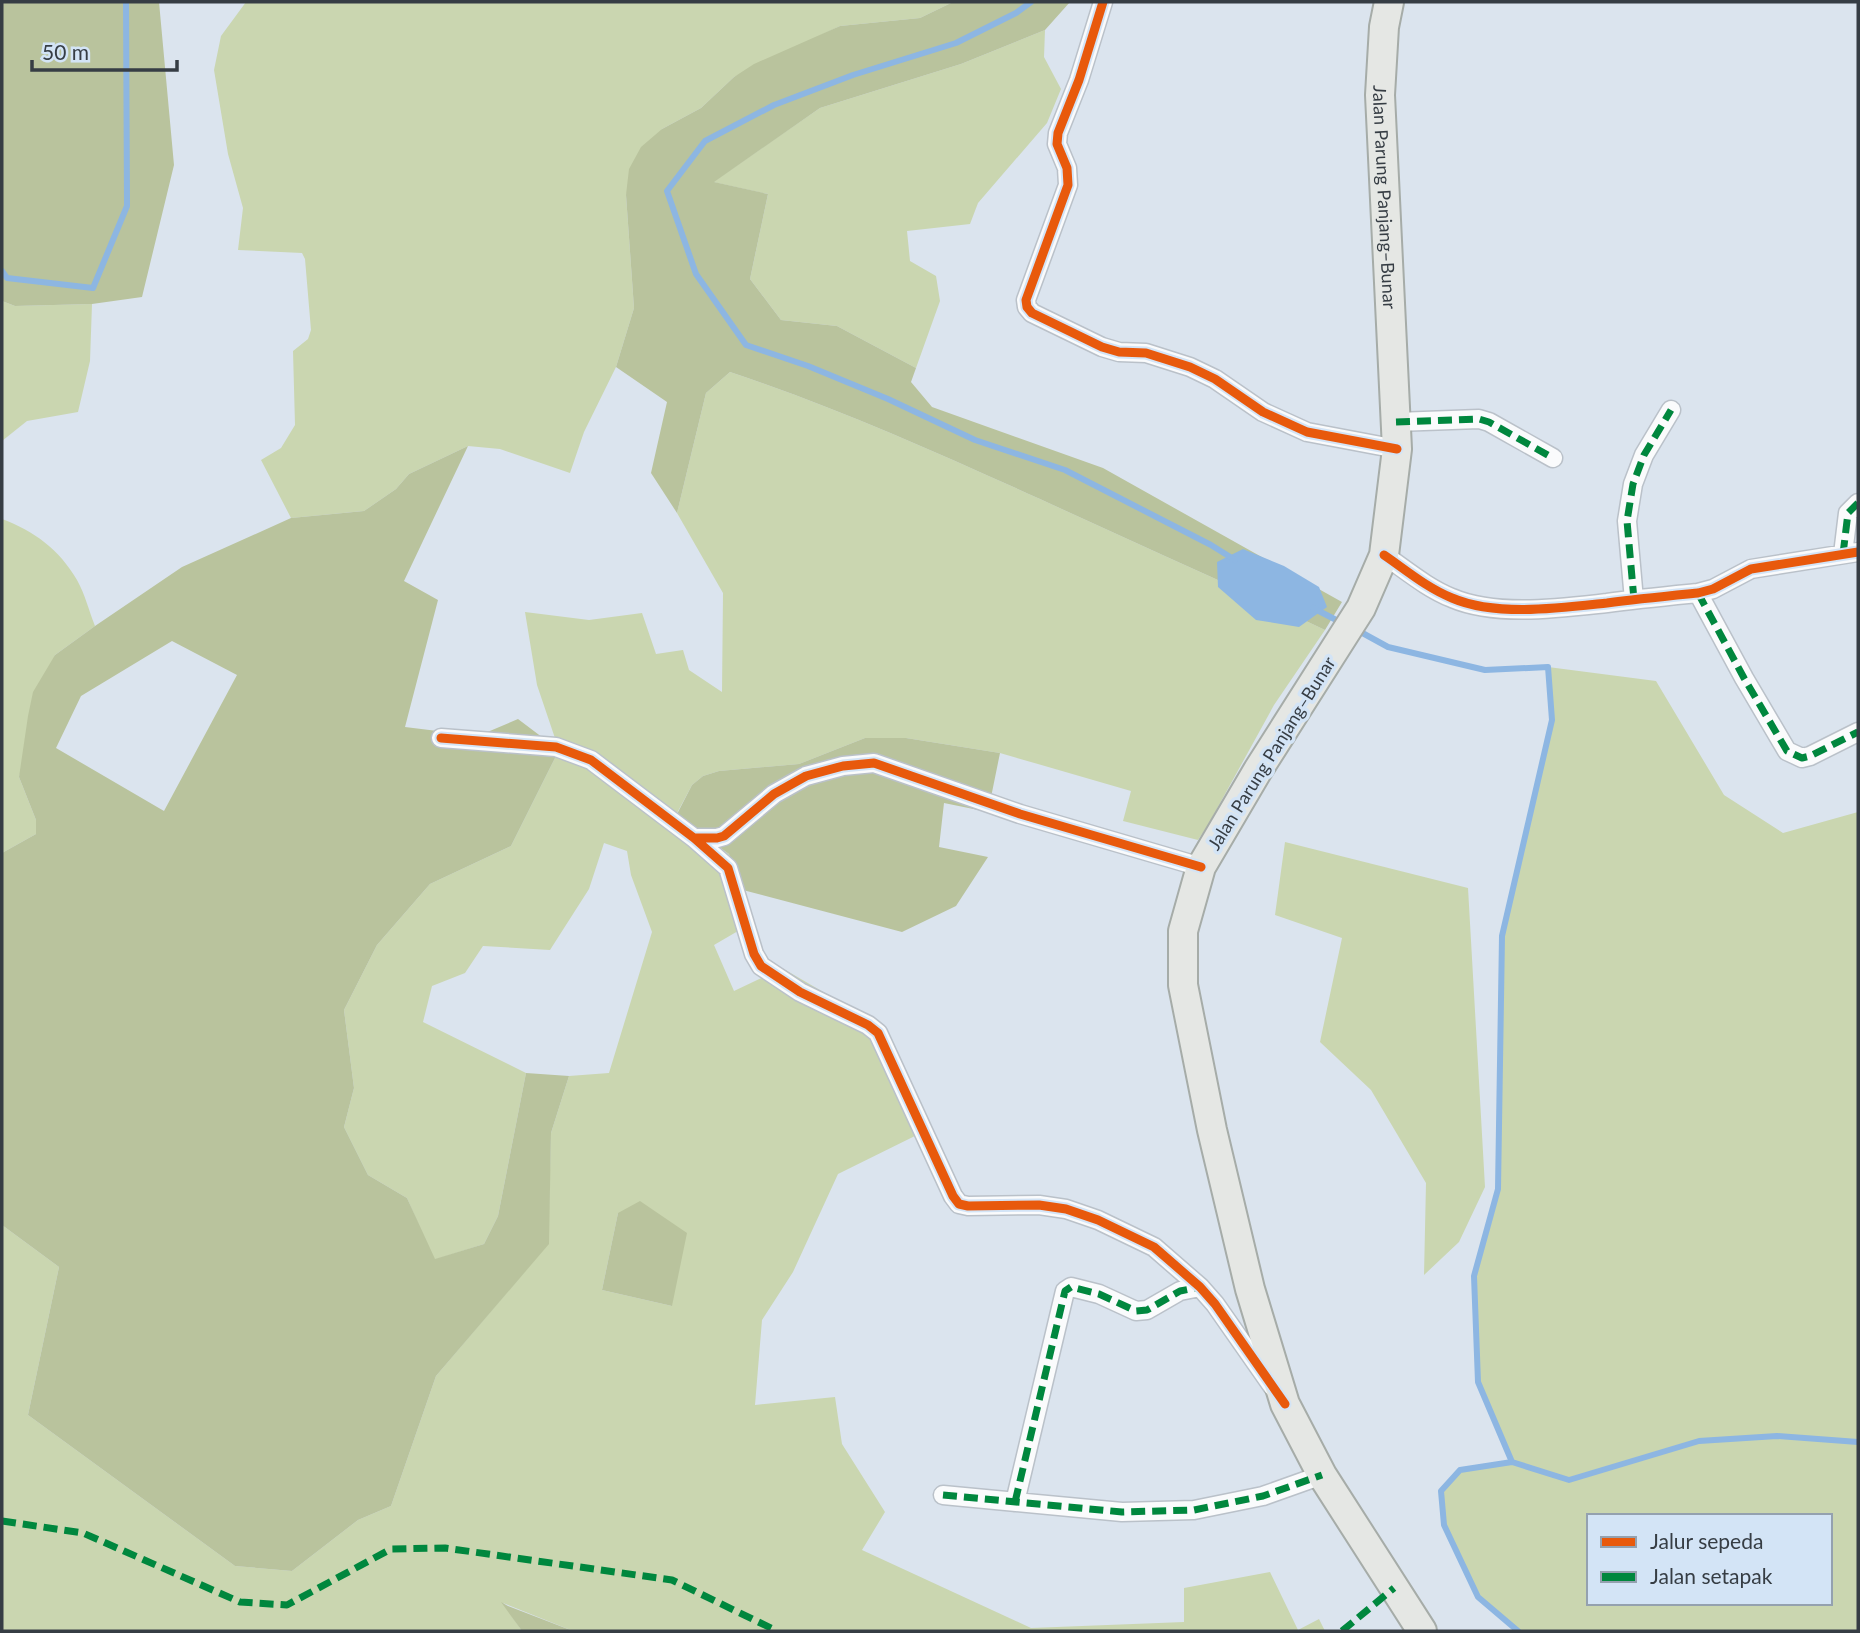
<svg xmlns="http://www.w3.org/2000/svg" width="1860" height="1633" viewBox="0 0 1860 1633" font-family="Lato,sans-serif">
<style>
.green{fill:#cad6b0;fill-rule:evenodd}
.forest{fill:#b9c39d;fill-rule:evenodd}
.water{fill:#8db6e2}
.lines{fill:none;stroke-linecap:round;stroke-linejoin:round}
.stream{stroke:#8db6e2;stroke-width:6}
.street-casing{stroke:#bac1c9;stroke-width:21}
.primary-casing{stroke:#a6aca8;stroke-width:32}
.street{stroke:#fafbfc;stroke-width:18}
.primary{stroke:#e5e7e4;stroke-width:28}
.quiet{stroke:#00873e;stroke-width:7;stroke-dasharray:14 7;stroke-linecap:butt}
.cycleway-casing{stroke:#d3e4f6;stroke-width:13}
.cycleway{stroke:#e8590c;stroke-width:9}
.labels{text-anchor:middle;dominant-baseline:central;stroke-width:7;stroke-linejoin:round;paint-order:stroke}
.street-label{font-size:18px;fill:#363d44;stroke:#d3e4f6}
</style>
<rect width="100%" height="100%" fill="#dbe4ee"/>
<path class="green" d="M246 2H953L920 18 840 26 734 77 701 108 662 129 626 195 634 308 616 367 584 432 570 473 500 449 468 446 409 474 396 489 364 511 291 518 261 460 281 448 295 425 293 351 308 339 311 330 305 259 302 253 238 250 243 208 228 154 214 70 221 36Z
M1045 30 1044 57 1061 89 1047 123 978 203 970 224 907 231 910 261 936 276 940 301 916 368 837 326 781 320 750 279 768 194 713 182 820 108 961 64Z
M2 301 15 306 92 304 90 361 78 412 27 421 2 441Z
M730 372C836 407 938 453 1040 499 1135 543 1231 585 1325 630L1274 705 1208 825 1198 840 1123 821 1131 791 1000 753 906 738H865L799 764 719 771 703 776 692 785 676 815 729 854 750 924 714 945 734 991 782 968 873 1021 925 1131 838 1174 793 1272 762 1320 755 1405 835 1397 842 1444 885 1512 862 1550 1031 1628 1184 1622V1588L1270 1572 1298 1630 1319 1619 1325 1631H573L503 1603 522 1631H2V1225L59 1267 28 1415 235 1566 292 1571 358 1520 391 1506 436 1376 548 1244 551 1133 569 1076 609 1073 652 932 631 875 627 851 604 843 589 889 550 950 483 946 465 973 432 986 423 1022 526 1073 498 1216 484 1244 434 1260 407 1198 368 1175 344 1127 354 1088 344 1010 377 945 430 884 511 846 559 750 537 685 525 612 589 620 642 613 656 654 683 650 689 670 722 692 723 593 677 513 706 393ZM618 1213 672 1306 602 1290Z
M2 519C34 531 59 549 77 580 85 594 89 611 95 626L55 655 19 777 36 820V834L2 853Z
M1548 667 1656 681 1724 795 1783 833 1858 812V1631H1518L1478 1597 1444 1525 1441 1491 1460 1470 1512 1462 1478 1382 1474 1276 1498 1189 1502 936 1552 720ZM1589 1516H1830V1603H1589Z
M1285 842 1468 888 1485 1187 1459 1242 1424 1275 1426 1183 1371 1090 1320 1042 1342 938 1275 915Z"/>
<path class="forest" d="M2 2H159L174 165 142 297 92 304 15 306 2 301Z
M953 2H1070L1045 30 961 64 820 108 714 182 768 194 750 279 781 320 837 326 916 368 911 382 932 407 1103 468 1342 602 1325 630C1231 585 1135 543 1040 499 938 453 836 407 730 372L706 393 677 513 651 473 667 402 616 367 634 308 626 195 629 169 641 147 662 129 701 108 734 77 754 64 840 26 920 18Z
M468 446 404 581 438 600 405 727 478 736 518 719 559 750 511 846 430 884 377 945 344 1010 354 1088 344 1127 368 1175 407 1198 435 1259 484 1244 498 1216 526 1073 569 1076 551 1133 549 1244 436 1376 391 1506 358 1520 292 1571 235 1566 28 1415 59 1267 2 1225V853L36 834V820L19 777 28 716 33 692 55 655 95 626 182 567 291 518 364 511 396 489 409 474ZM172 641 237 675 164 811 56 748 81 696Z
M865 738H906L1000 753 988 812 944 803 939 847 988 857 956 906 902 932 739 889 729 854 676 816 692 785 703 776 719 771 799 764Z
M640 1201 687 1233 672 1306 602 1290 618 1213Z
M501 1602 508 1606 573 1631H522Z"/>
<path class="water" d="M1243 549 1284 566 1319 587 1327 607 1299 627 1256 620 1218 587 1217 562Z"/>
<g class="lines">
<path class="stream" d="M1031 2 1016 13 956 43 853 75 774 105 705 141 667 191 696 274 746 345 808 366 888 399 975 440 1065 470 1211 545 1235 560
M2 271 7 278 93 288 127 206 126 2
M1313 608 1344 624
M1357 630 1388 647 1485 670 1548 667 1552 720 1502 936 1498 1189 1474 1276 1478 1382 1512 1462
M1518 1631 1478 1597 1444 1525 1441 1491 1460 1470 1512 1462 1569 1480 1699 1441 1777 1436 1858 1442"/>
<g class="street-casing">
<path id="street" d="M1103 2 1079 80 1058 133 1057 144 1067 168 1068 185 1026 300 1027 307 1032 313 1102 347 1119 352 1146 353 1190 367 1215 379 1263 412 1307 432 1397 449
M1396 422 1479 419 1489 422 1553 458
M1843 554 1848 513 1858 503
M1384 555C1406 570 1427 588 1452 598 1496 617 1561 608 1607 603 1637 599 1668 596 1698 593L1713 589 1751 569 1858 552
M1698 593 1744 678 1787 751 1802 758 1810 756 1858 732
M1634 600 1627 521 1633 484 1644 455 1671 410
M441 738 556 747 591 760 694 838 728 868 754 954 761 966 800 992 868 1025 878 1033 953 1196 959 1204 968 1206 1039 1205 1066 1209 1098 1220 1154 1247 1200 1287 1215 1304 1273 1387
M694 838H717L724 836 774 794 806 776 843 766 874 763 1020 814 1201 867
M943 1495 1122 1512 1194 1510 1263 1496 1322 1475
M1015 1502 1065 1291 1071 1287 1099 1294 1136 1311 1147 1310 1180 1291 1200 1287"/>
</g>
<g class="primary-casing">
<g id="primary">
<path id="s1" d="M1389 2 1384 27 1380 95 1397 449 1384 555 1361 608 1258 770 1201 867 1183 931V985L1212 1130 1250 1289 1285 1404 1322 1475 1422 1631"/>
</g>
</g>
<use href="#street" class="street"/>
<use href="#primary" class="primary"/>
<path class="quiet" d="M1396 422 1479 419 1489 422 1553 458
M1843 554 1848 513 1858 503
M1698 593 1744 678 1787 751 1802 758 1810 756 1858 732
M1634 600 1627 521 1633 484 1644 455 1671 410
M943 1495 1122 1512 1194 1510 1263 1496 1322 1475
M1015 1502 1065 1291 1071 1287 1099 1294 1136 1311 1147 1310 1180 1291 1200 1287
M2 1521 83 1533 240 1602 287 1605 391 1549 445 1548 672 1580 777 1631
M1342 1631 1394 1588"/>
<g class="cycleway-casing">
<path id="cycleway" d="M1103 2 1079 80 1058 133 1057 144 1067 168 1068 185 1026 300 1027 307 1032 313 1102 347 1119 352 1146 353 1190 367 1215 379 1263 412 1307 432 1397 449
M1384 555C1406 570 1427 588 1452 598 1496 617 1561 608 1607 603 1637 599 1668 596 1698 593L1713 589 1751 569 1858 552
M441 738 556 747 591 760 694 838 728 868 754 954 761 966 800 992 868 1025 878 1033 953 1196 959 1204 968 1206 1039 1205 1066 1209 1098 1220 1154 1247 1200 1287 1215 1304 1285 1404
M694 838H717L724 836 774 794 806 776 843 766 874 763 1020 814 1201 867"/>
</g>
<use href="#cycleway" class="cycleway"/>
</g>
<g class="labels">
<g class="street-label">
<text stroke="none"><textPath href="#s1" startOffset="196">Jalan Parung Panjang–Bunar</textPath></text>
<text transform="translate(1271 753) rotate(-58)">Jalan Parung Panjang–Bunar</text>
</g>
</g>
<rect width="1860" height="1633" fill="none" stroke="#363d44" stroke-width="7"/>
<rect x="1587" y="1514" width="245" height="91" fill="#d3e4f6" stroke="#94a1af" stroke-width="2"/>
<rect x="1601" y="1537" width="35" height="10" fill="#e8590c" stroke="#94a1af" stroke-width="2"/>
<text x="1650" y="1549" font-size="21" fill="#363d44">Jalur sepeda</text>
<rect x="1601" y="1572" width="35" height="10" fill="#00873e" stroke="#94a1af" stroke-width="2"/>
<text x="1650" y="1584" font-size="21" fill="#363d44">Jalan setapak</text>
<path d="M32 60v10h145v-10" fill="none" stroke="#363d44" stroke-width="3.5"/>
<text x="42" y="60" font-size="21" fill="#363d44" stroke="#d3e4f6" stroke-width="5" paint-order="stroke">50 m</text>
</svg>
